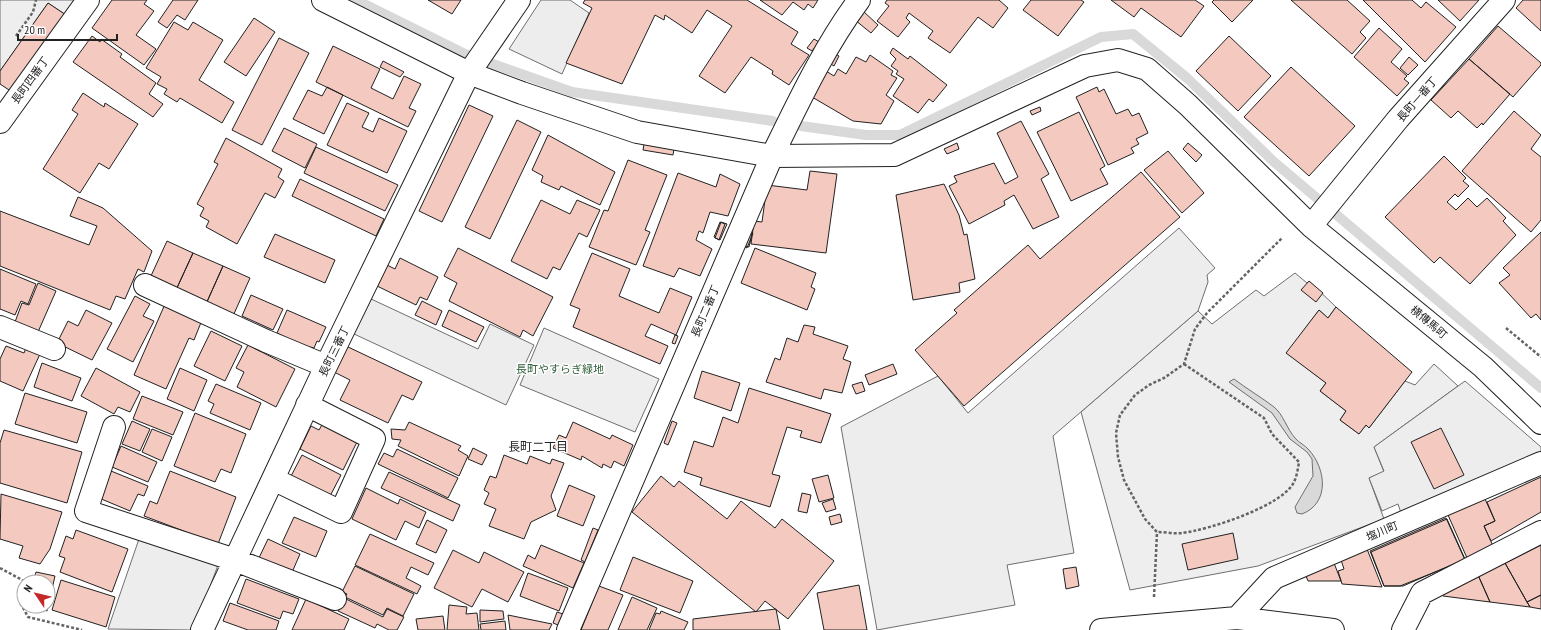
<svg xmlns="http://www.w3.org/2000/svg" width="1541" height="630" viewBox="0 0 1541 630" font-family="'PT Sans Narrow','Noto Sans JP',sans-serif">
<style>
.green{fill:#eee;stroke:#6f6f6f}
.parking{fill:#ededed;stroke:#6f6f6f}
.water{fill:#d9d9d9;stroke:#6f6f6f}
.lines{fill:none;stroke-linecap:round;stroke-linejoin:round}
.stream{stroke:#d9d9d9;stroke-width:10}
.building{fill:#f3c9c0;stroke:#222}
.minor-casing{stroke:#222;stroke-width:24}
.path{stroke:#646464;stroke-width:2.5;stroke-dasharray:3 2;stroke-linecap:butt}
.minor{stroke:#fff;stroke-width:22}
.labels{text-anchor:middle;dominant-baseline:central;stroke-width:3;stroke-linejoin:round;paint-order:stroke}
.street-label{font-size:11px;fill:#222;stroke:#fff}
.park-label{font-size:11px;fill:#2f5e38;stroke:#fff}
.neighbourhood-label{font-size:12px;fill:#222;stroke:#fff}
</style>
<rect width="100%" height="100%" fill="#fff"/>
<path class="green" d="M0 0H77L66 15 48 3 0 71Z
M1295 273 1307 283 1309 281 1336 307 1328 318 1319 310 1287 353 1326 383 1320 391 1346 411 1340 420 1359 434 1366 425 1369 428 1405 381 1415 385 1434 364 1458 386 1374 447 1384 472 1369 478 1384 519 1258 566 1130 590 1081 412 1198 311 1212 324 1256 290 1264 296Z
M544 328 659 379 635 432 520 385Z"/>
<path class="parking" d="M541 0H570L589 13 562 74 509 49Z
M1179 228 1215 268 1207 275 1208 282 1198 311 1053 436 1074 553 1007 565 1015 605 877 630 841 427 938 376 968 413Z
M369 298 478 349 490 324 534 345 506 405 352 333Z
M1465 381 1541 447V455L1401 513 1398 504 1382 511 1369 478 1384 471 1374 447Z
M140 536 218 565 194 630 108 629Z"/>
<path class="water" d="M1234 379C1247 389 1261 397 1274 407 1283 414 1287 429 1295 438 1299 443 1305 445 1309 450 1326 469 1330 503 1302 514L1297 513 1295 507 1313 476 1312 459 1307 452 1290 439 1272 413 1229 382Z"/>
<g class="lines">
<path class="stream" d="M356 0 465 54 572 92 773 121
M801 126 866 135H900L1101 37 1133 34 1187 78 1273 161 1541 388"/>
</g>
<path class="building" d="M112 0H147L144 4 154 11 136 35 156 49 144 65 92 28Z
M173 0H198L185 20 177 15 167 28 158 22Z
M428 0H461L452 14Z
M585 0H747L798 32 791 44 809 55 789 85 772 74 773 71 751 57 725 93 699 76 732 26 707 10 692 33 665 15 664 20 655 15 622 84 566 63 592 8 583 3Z
M760 0H818L813 8 808 4 804 10 793 2 782 15Z
M887 0H999L1008 8 993 28 978 17 950 53 928 38 933 31 909 13 906 18 910 22 898 37 877 21 889 6 885 3Z
M1031 0H1081L1084 2 1058 36 1023 10Z
M1111 0H1195L1204 6 1181 37 1141 8 1134 17Z
M1214 0H1253L1232 22 1212 2Z
M1291 0H1347L1370 21 1360 32 1366 38 1352 54Z
M1363 0H1412L1421 8 1426 2 1456 27 1425 62Z
M1438 0H1479L1460 21Z
M1523 0H1541V31L1516 8Z
M48 3 66 15 12 92 0 84V71Z
M863 11 878 25 871 33 855 20Z
M254 18 275 32 246 76 224 62Z
M174 22 188 30 193 22 223 40 199 80 234 102 222 123 180 98 177 102 164 94 167 89 157 84 161 77 146 68Z
M1498 26 1541 63V65L1513 97 1469 59Z
M1379 28 1402 49 1391 62 1407 76 1404 79 1409 83 1397 96 1354 57Z
M92 36 100 42 101 39 122 54 120 57 156 83 149 94 163 104 153 117 73 62Z
M1229 36 1271 76 1238 111 1196 71Z
M279 38 309 53 262 145 232 130Z
M814 39 819 42 812 51 807 48Z
M333 46 380 69 371 88 393 99 404 76 421 84 409 108 416 111 408 127 316 82Z
M893 48 908 59 910 56 947 85 933 102 929 99 918 113 893 96 904 79 896 74 898 71 891 66 896 59 890 53Z
M834 53 839 56 834 66 829 63Z
M870 55 893 71 891 75 897 78 886 95 894 101 881 124 853 121 812 97 826 71 834 76 838 69 846 74 856 57 866 62Z
M1409 57 1418 65 1408 75 1400 68Z
M1469 59 1510 94 1483 125 1482 123 1477 128 1458 111 1451 118 1431 100Z
M383 61 404 72 400 77 380 67Z
M1291 67 1355 126 1309 176 1244 117Z
M327 87 343 95 324 134 293 119 308 90 322 96Z
M1097 87 1099 92 1104 89 1116 114 1128 109 1132 116 1139 113 1148 133 1136 139 1139 144 1131 148 1134 153 1108 165 1076 97Z
M83 93 104 107 105 103 138 124 109 169 99 163 80 193 43 169 78 114 72 110Z
M347 103 369 113 362 127 373 132 379 118 407 131 387 173 327 145Z
M469 105 493 116 442 222 419 211Z
M1040 107 1041 111 1032 115 1030 111Z
M1514 111 1541 135 1531 149 1541 157V220L1531 232 1462 171Z
M1079 112 1105 166 1100 169 1108 184 1071 201 1037 132Z
M517 120 541 132 490 239 465 227Z
M1021 121 1049 174 1041 179 1059 217 1033 229 1014 195 1004 201 1005 205 969 224 949 186 957 182 954 176 994 163 1005 184 1018 177 997 133Z
M284 128 317 144 305 168 272 151Z
M548 135 615 172 600 205 561 186 559 190 541 182 543 176 532 170Z
M226 138 282 169 278 177 284 181 275 198 265 193 237 244 206 227 209 221 200 216 204 208 197 204 218 164 214 162Z
M957 143 959 149 947 154 944 149Z
M1188 143 1202 155 1196 162 1183 149Z
M644 144 674 149 673 155 643 150Z
M316 147 398 185 385 211 304 173Z
M1168 151 1204 193 1182 213 1144 170Z
M1444 156 1466 178 1463 181 1469 186 1458 197 1455 194 1447 202 1456 210 1468 198 1477 207 1487 198 1506 218 1503 221 1516 235 1470 284 1440 257 1434 263 1385 217Z
M628 160 667 175 645 230 650 232 636 265 589 247 604 210 608 211Z
M810 171 837 174 826 253 751 244 754 221 762 222 767 185 807 190Z
M1141 172 1180 217 964 406 915 350 957 313 954 310 1028 245 1040 259Z
M678 173 716 187 720 174 740 184 728 216 710 212 703 233 699 231 696 240 712 249 700 276 679 268 674 277 643 266Z
M300 179 384 219 376 236 292 196Z
M944 184 959 215 964 235 967 234 975 279 959 283 960 292 913 300 896 195Z
M78 197 103 208 152 251 144 272 138 269 125 299 116 296 110 310 0 266V211L89 245 97 226 70 216Z
M541 200 570 214 577 200 600 210 587 237 579 233 560 270 553 267 547 279 511 261Z
M720 222 725 224 719 240 714 237Z
M721 222 727 224 720 240 715 238Z
M746 230 752 234 749 247 741 245Z
M746 230 753 233 747 248 741 245Z
M1541 232V320L1536 314 1531 318 1499 283 1510 275 1503 268Z
M275 234 335 260 325 283 264 257Z
M167 241 193 253 176 290 150 278Z
M458 248 553 297 533 336 523 330 520 337 449 301 457 283 444 276Z
M755 248 816 273 811 287 815 289 807 310 741 283Z
M193 253 223 266 206 304 176 290Z
M592 253 630 269 619 296 659 313 670 288 692 297 676 335 651 324 645 336 668 346 660 364 573 327 580 309 570 305Z
M400 258 438 277 427 300 420 297 416 305 375 285 385 264 395 269Z
M223 266 250 278 233 316 206 304Z
M0 269 36 284 28 304 21 301 15 315 0 309Z
M1309 281 1323 293 1316 302 1301 290Z
M38 283 56 291 38 332 15 322 22 303 29 305Z
M251 295 283 309 273 330 242 316Z
M135 296 150 304 143 316 154 321 133 362 107 349Z
M422 301 442 311 436 325 415 315Z
M165 304 202 320 194 340 189 338 166 389 134 375Z
M1336 307 1412 372 1369 428 1366 425 1359 434 1340 420 1346 411 1320 391 1326 383 1286 353 1319 310 1328 318Z
M86 310 112 323 92 360 57 343 68 321 78 326Z
M287 310 326 327 319 342 317 341 314 348 310 347 308 350 286 341 287 338 277 333Z
M449 310 484 327 476 342 442 326Z
M804 325 815 327 813 334 848 346 843 359 851 362 842 393 824 389 821 399 766 382 775 358 780 360 787 338 798 342Z
M211 331 242 346 225 381 194 366Z
M675 335 678 336 675 344 672 343Z
M248 345 295 369 276 407 237 387 244 372 236 368Z
M6 346 24 353 26 348 40 354 23 391 0 381V359Z
M346 346 422 382 413 400 402 395 388 423 340 400 350 380 334 372Z
M42 363 81 378 72 401 34 387Z
M893 364 897 374 869 385 865 375Z
M96 368 140 392 130 412 118 407 114 414 81 396Z
M180 368 207 380 194 411 167 399Z
M702 371 740 383 731 411 694 398Z
M862 382 865 391 856 394 852 385Z
M216 384 261 403 250 430 210 413 214 404 208 401Z
M749 388 831 414 821 443 800 437 802 431 787 427 772 474 780 476 770 507 700 485 702 478 684 472 694 441 713 447 723 417 738 423Z
M25 393 87 412 77 443 15 424Z
M142 396 183 412 173 435 133 419Z
M195 413 246 434 231 473 221 469 215 482 174 466Z
M132 421 150 429 140 451 122 444Z
M672 421 677 423 668 445 664 443Z
M409 422 461 446 458 450 468 456 459 476 398 446 401 440 392 439 391 429 405 430Z
M573 422 610 439 612 435 633 445 624 466 614 461 611 468 603 464 602 468 582 456 581 460 553 448 559 435 566 438Z
M323 423 358 440 343 470 300 449 311 426 319 430Z
M1441 428 1464 475 1434 489 1411 442Z
M152 429 172 437 162 461 142 452Z
M4 430 82 452 67 503 0 483V443Z
M121 446 157 462 148 482 112 467Z
M473 448 487 455 482 465 468 459Z
M397 449 458 478 448 498 378 464 384 453 393 457Z
M302 455 341 475 329 498 290 478Z
M504 455 527 464 530 456 550 464 552 459 564 463 551 496 556 510 531 522 524 539 489 526 496 509 484 504 489 493 484 490 490 476 496 478Z
M111 471 148 486 144 496 138 494 130 511 99 498Z
M170 471 236 497 218 544 144 516 150 501 157 504Z
M389 472 460 505 453 521 381 488Z
M828 475 834 498 819 502 812 479Z
M661 476 674 487 679 481 727 519 741 501 775 528 782 519 834 561 788 619 765 601 756 612 632 512Z
M1541 477V512L1491 541 1484 526 1495 521 1487 502Z
M569 485 595 496 583 526 557 516Z
M366 488 398 504 400 499 426 512 419 528 405 521 396 540 352 519Z
M802 493 811 495 807 513 798 511Z
M1 494 62 512 50 549 40 564 19 558 23 546 0 539Z
M833 499 836 509 826 512 822 503Z
M1485 499 1495 521 1484 526 1493 546 1467 558 1448 515Z
M840 514 842 522 831 525 829 517Z
M294 517 327 531 316 557 282 543Z
M1446 518 1465 560 1400 586H1384L1370 551Z
M1447 519 1465 559 1403 586H1384L1371 552Z
M427 520 447 530 436 553 416 544Z
M593 528 598 530 585 562 581 560Z
M76 530 128 549 112 592 60 572 65 558 59 556 66 536 73 539Z
M1233 533 1238 559 1188 570 1182 544Z
M370 534 434 563 428 575 411 567 406 578 421 586 417 594 355 565Z
M268 539 300 554 290 577 257 562Z
M541 545 584 563 573 588 523 566 528 555 535 559Z
M1541 545V595L1527 602 1505 563Z
M1367 549 1382 587 1342 584 1338 571 1344 569 1341 560Z
M453 550 479 563 484 552 524 572 508 602 482 589 472 607 434 588Z
M633 557 693 581 680 613 620 590Z
M1334 563 1341 581H1308L1306 576Z
M1505 563 1527 602 1530 607 1490 602 1478 575Z
M355 566 414 594 403 616 387 608 383 615 345 597 347 594 342 592Z
M1076 567 1079 586 1066 589 1063 569Z
M36 572 55 576 47 611 35 606H48V582H33Z
M528 573 568 588 559 611 520 596Z
M1478 575 1490 602 1443 596 1442 593Z
M246 579 299 599 293 614 283 611 280 619 237 603Z
M61 580 115 597 106 627 52 610Z
M859 585 867 630H824L817 593Z
M599 586 623 595 608 630H581Z
M1541 595V609L1530 607 1527 602Z
M632 597 657 608 647 630H618Z
M344 598 383 617 387 609 404 617 397 630H389L377 624 375 628 338 611Z
M306 599 349 619 344 630H292Z
M230 603 279 621 276 630H248L223 621Z
M449 605 467 607 466 614 477 613 479 630H447Z
M776 609 780 630H693V619Z
M480 610 503 611 504 619 480 622Z
M661 611 688 622 684 630H649L656 613 660 614Z
M557 612 563 614 558 625 553 623Z
M508 615 552 624 549 630H510Z
M443 616 445 630H418L416 619Z
M505 621 506 630H481L480 624Z"/>
<g class="lines">
<g class="minor-casing">
<path id="minor" d="M323 0 469 73 522 93 637 132 772 156 894 155 1085 66 1118 60 1147 69 1188 105 1311 226 1483 367 1541 423
M0 122 88 0
M1311 226 1398 119 1504 0
M145 285 266 341 326 366
M0 327 54 349
M114 427 86 511 235 560 335 599
M273 479 341 512 374 439 307 405
M1237 618 1274 578 1541 463
M202 630 326 366 469 73 519 0
M568 630 772 156C798 103 824 47 859 0
M1101 630 1237 618 1333 630
M1403 630 1422 593 1541 532"/>
</g>
<path class="path" d="M16 36 33 12 36 0
M1506 328 1541 357
M1184 364 1264 418 1272 434 1299 462C1298 468 1297 476 1294 482 1283 506 1208 530 1182 533 1174 534 1165 532 1157 532L1145 519 1124 480 1118 457 1116 433 1120 415 1135 395 1149 385 1164 378 1184 364 1195 329 1207 313 1282 238
M0 568 24 581 20 602 28 617 82 630
M1154 597 1157 532"/>
<use href="#minor" class="minor"/>
</g>
<g class="labels">
<g class="street-label">
<text transform="translate(30 80) rotate(-54)">長町四番丁</text>
<text transform="translate(1417 99) rotate(-49)">長町一番丁</text>
<text transform="translate(705 311) rotate(-67)">長町二番丁</text>
<text transform="translate(1429 322) rotate(40)">横傳馬町</text>
<text transform="translate(334 351) rotate(-64)">長町三番丁</text>
<text transform="translate(1382 531) rotate(-23)">塩川町</text>
</g>
<g class="park-label">
<text x="560" y="369">長町やすらぎ緑地</text>
</g>
<g class="neighbourhood-label">
<text x="538" y="446">長町二丁目</text>
</g>
</g>
<g transform="translate(36 594) rotate(305)"><circle r="19" fill="#ffffff" stroke="#a7a7a7"/>
<path d="M0-3L7 15L0 10L-7 15Z" fill="#c62828"/>
<text y="-6" font-size="11" font-weight="bold" text-anchor="middle" fill="#222222">N</text>
</g>
<path d="M18 34v6h99v-6" fill="none" stroke="#222222" stroke-width="2"/>
<text x="24" y="34" font-size="12" fill="#222222" stroke="#ffffff" stroke-width="3" paint-order="stroke">20 m</text>
</svg>
